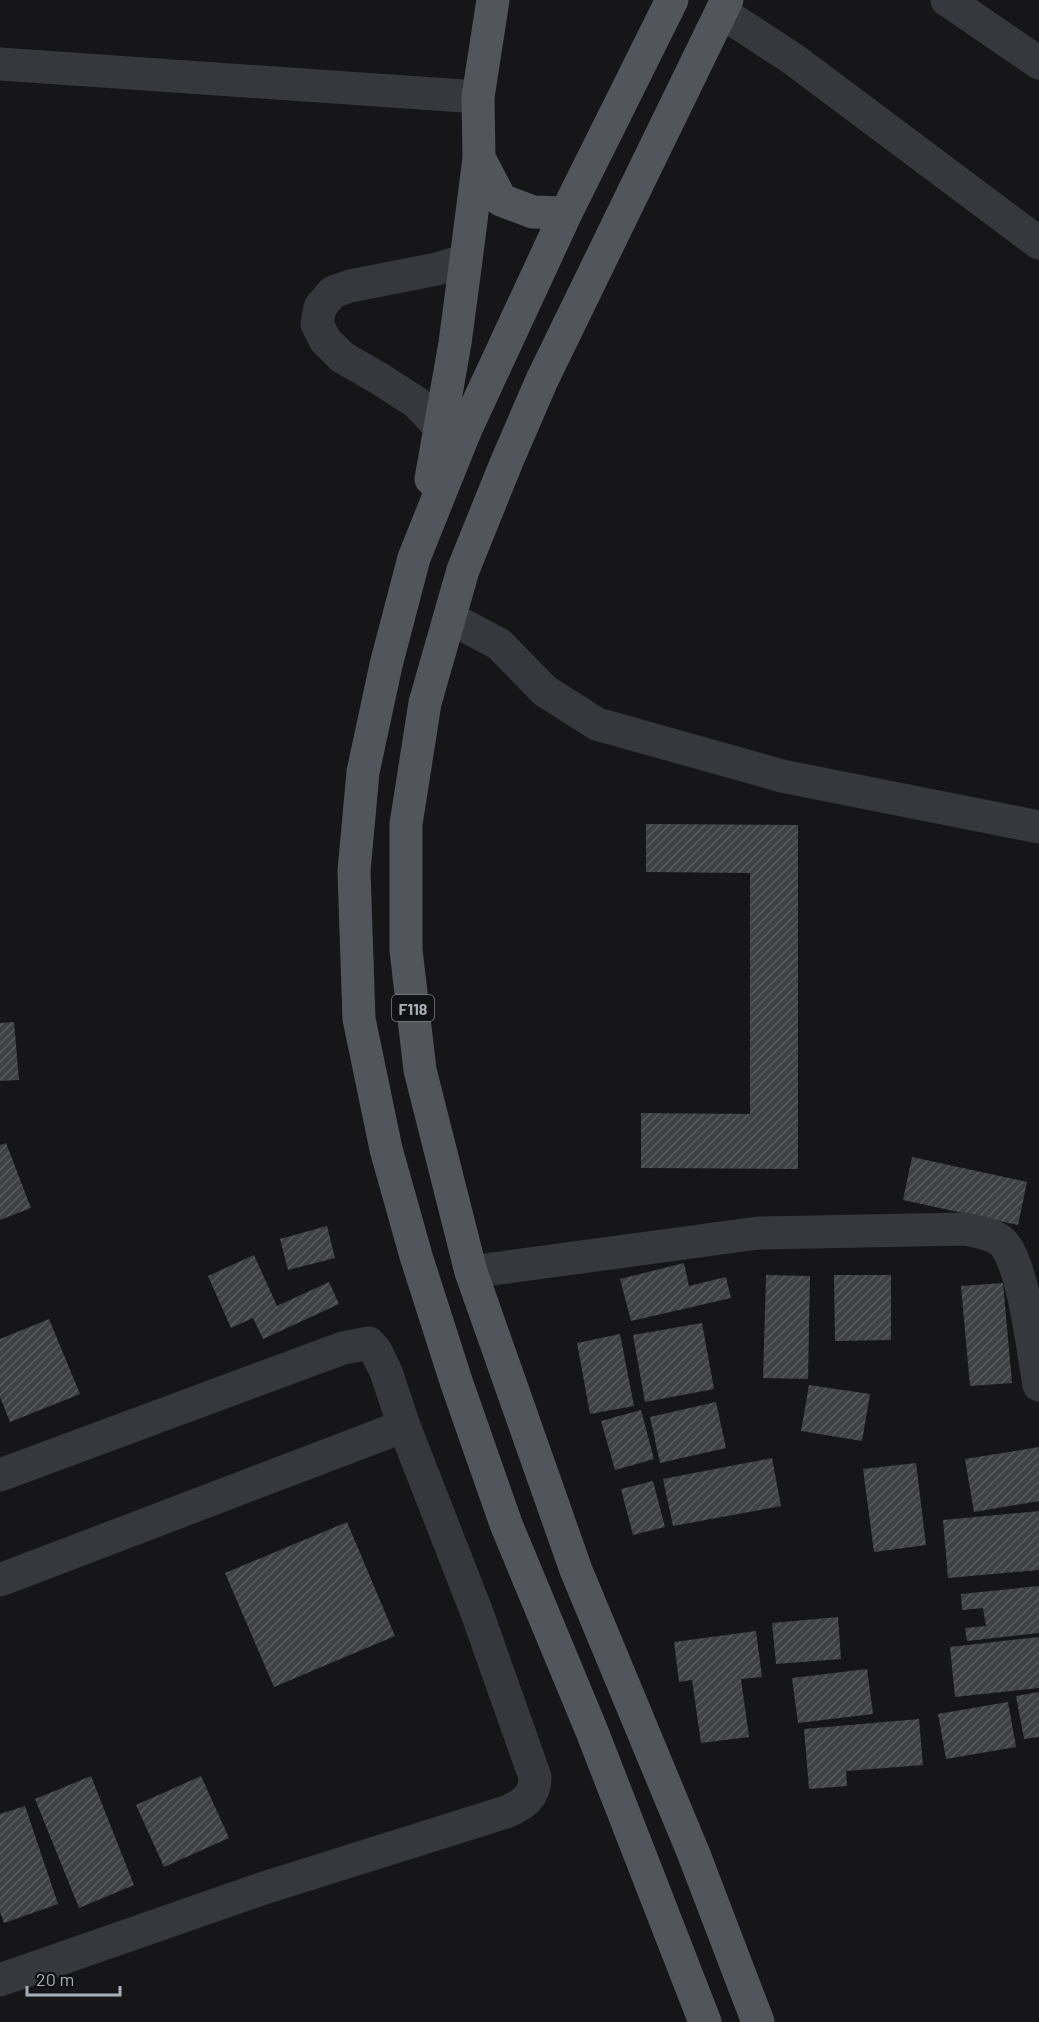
<svg xmlns="http://www.w3.org/2000/svg" width="1039" height="2022" viewBox="0 0 1039 2022" font-family="Barlow,sans-serif">
<style>
.building{fill:url(#building-hatch)}
.lines{fill:none;stroke-linecap:round;stroke-linejoin:round}
.minor{stroke:#37383d;stroke-width:33}
.major{stroke:#53555c;stroke-width:33}
.labels{text-anchor:middle;dominant-baseline:central;stroke-width:4.5;stroke-linejoin:round;paint-order:stroke}
.shield{fill:#111113;stroke:#7b7e86;stroke-width:1.5}
.shield-label{font-size:16px;font-weight:bold;fill:#a8adb8}
</style>
<defs>
<pattern id="building-hatch" width="6" height="6" patternUnits="userSpaceOnUse" patternTransform="scale(1.5)"><rect width="6" height="6" fill="#404145"/><path d="M-1 1l2-2M0 6l6-6M5 7l2-2" fill="none" stroke="#595a5e"/></pattern>
</defs>
<rect width="100%" height="100%" fill="#161618"/>
<path class="building" d="M646 824 798 825V1169L641 1168V1113L750 1114V873L646 872Z
M14 1022 19 1080 0 1081V1023Z
M6 1143 31 1208 0 1220V1145Z
M912 1157 1027 1182 1018 1225 903 1200Z
M327 1226 335 1258 288 1270 280 1239Z
M254 1255 277 1306 329 1282 339 1304 263 1339 253 1318 231 1328 208 1276Z
M684 1263 689 1286 726 1277 731 1298 631 1321 620 1279Z
M766 1275 810 1276 808 1379 763 1378Z
M834 1275H891V1340L835 1341Z
M1003 1283 1012 1383 970 1386 961 1286Z
M49 1319 80 1394 10 1422 0 1397V1339Z
M702 1323 714 1389 645 1402 633 1335Z
M620 1334 634 1406 590 1414 577 1343Z
M809 1385 870 1394 862 1441 801 1431Z
M716 1402 726 1448 660 1463 650 1417Z
M641 1410 654 1459 615 1470 601 1421Z
M1039 1447V1501L974 1512 965 1459Z
M772 1458 781 1506 673 1526 663 1479Z
M916 1463 926 1545 874 1552 863 1469Z
M653 1481 665 1527 633 1535 621 1489Z
M1039 1511V1570L948 1578 943 1520Z
M347 1522 395 1636 274 1687 225 1573Z
M1039 1586V1633L967 1641 965 1628 986 1626 983 1608 962 1610 961 1594Z
M838 1617 841 1659 776 1664 772 1623Z
M756 1631 762 1677 741 1679 749 1737 701 1743 692 1680 679 1682 674 1642Z
M1039 1637V1688L955 1697 950 1647Z
M867 1669 873 1714 798 1723 792 1678Z
M1039 1692V1737L1024 1739 1016 1696Z
M1008 1702 1016 1747 946 1759 938 1714Z
M919 1719 923 1765 846 1771 847 1786 809 1789 804 1729Z
M91 1776 134 1885 79 1908 35 1799Z
M201 1776 229 1838 164 1867 136 1805Z
M25 1806 58 1904 4 1923 0 1912V1814Z"/>
<g class="lines">
<path class="minor" d="M947 0 1039 63
M721 12 793 59 1039 243
M0 64 478 97
M440 427 417 403 380 379 342 357 325 340 317 324 320 307 333 292 350 286 437 269 466 260
M450 618 499 644 545 691 597 724 782 776 1039 827
M471 1272 758 1233 965 1229C977 1232 996 1234 1004 1244 1024 1268 1033 1352 1039 1385
M0 1475 343 1348 369 1343 376 1351 386 1372 404 1426 477 1613 535 1777C535 1797 523 1805 506 1812L264 1888 0 1980
M0 1580 404 1426"/>
<path class="major" d="M672 0 566 213 465 431 414 558 386 665 363 772 354 871 359 1019 386 1149 416 1256 456 1381 506 1524 591 1729 705 2022
M727 0 542 380 507 461 463 570 425 703 406 824V950L420 1070 471 1272 576 1570 693 1852 758 2022
M479 158 501 200 533 212 566 213
M431 479 455 343 466 260 479 158 478 97 493 0"/>
</g>
<g class="labels">
<rect class="shield" x="392" y="995" width="42" height="26" rx="4.5"/>
<g class="shield-label">
<text x="413" y="1008">F118</text>
</g>
</g>
<path d="M27 1986v9h93v-9" fill="none" stroke="#a8adb8" stroke-width="3"/>
<text x="36" y="1986" font-size="18" fill="#a8adb8" stroke="#111113" stroke-width="4.5" paint-order="stroke">20 m</text>
</svg>
